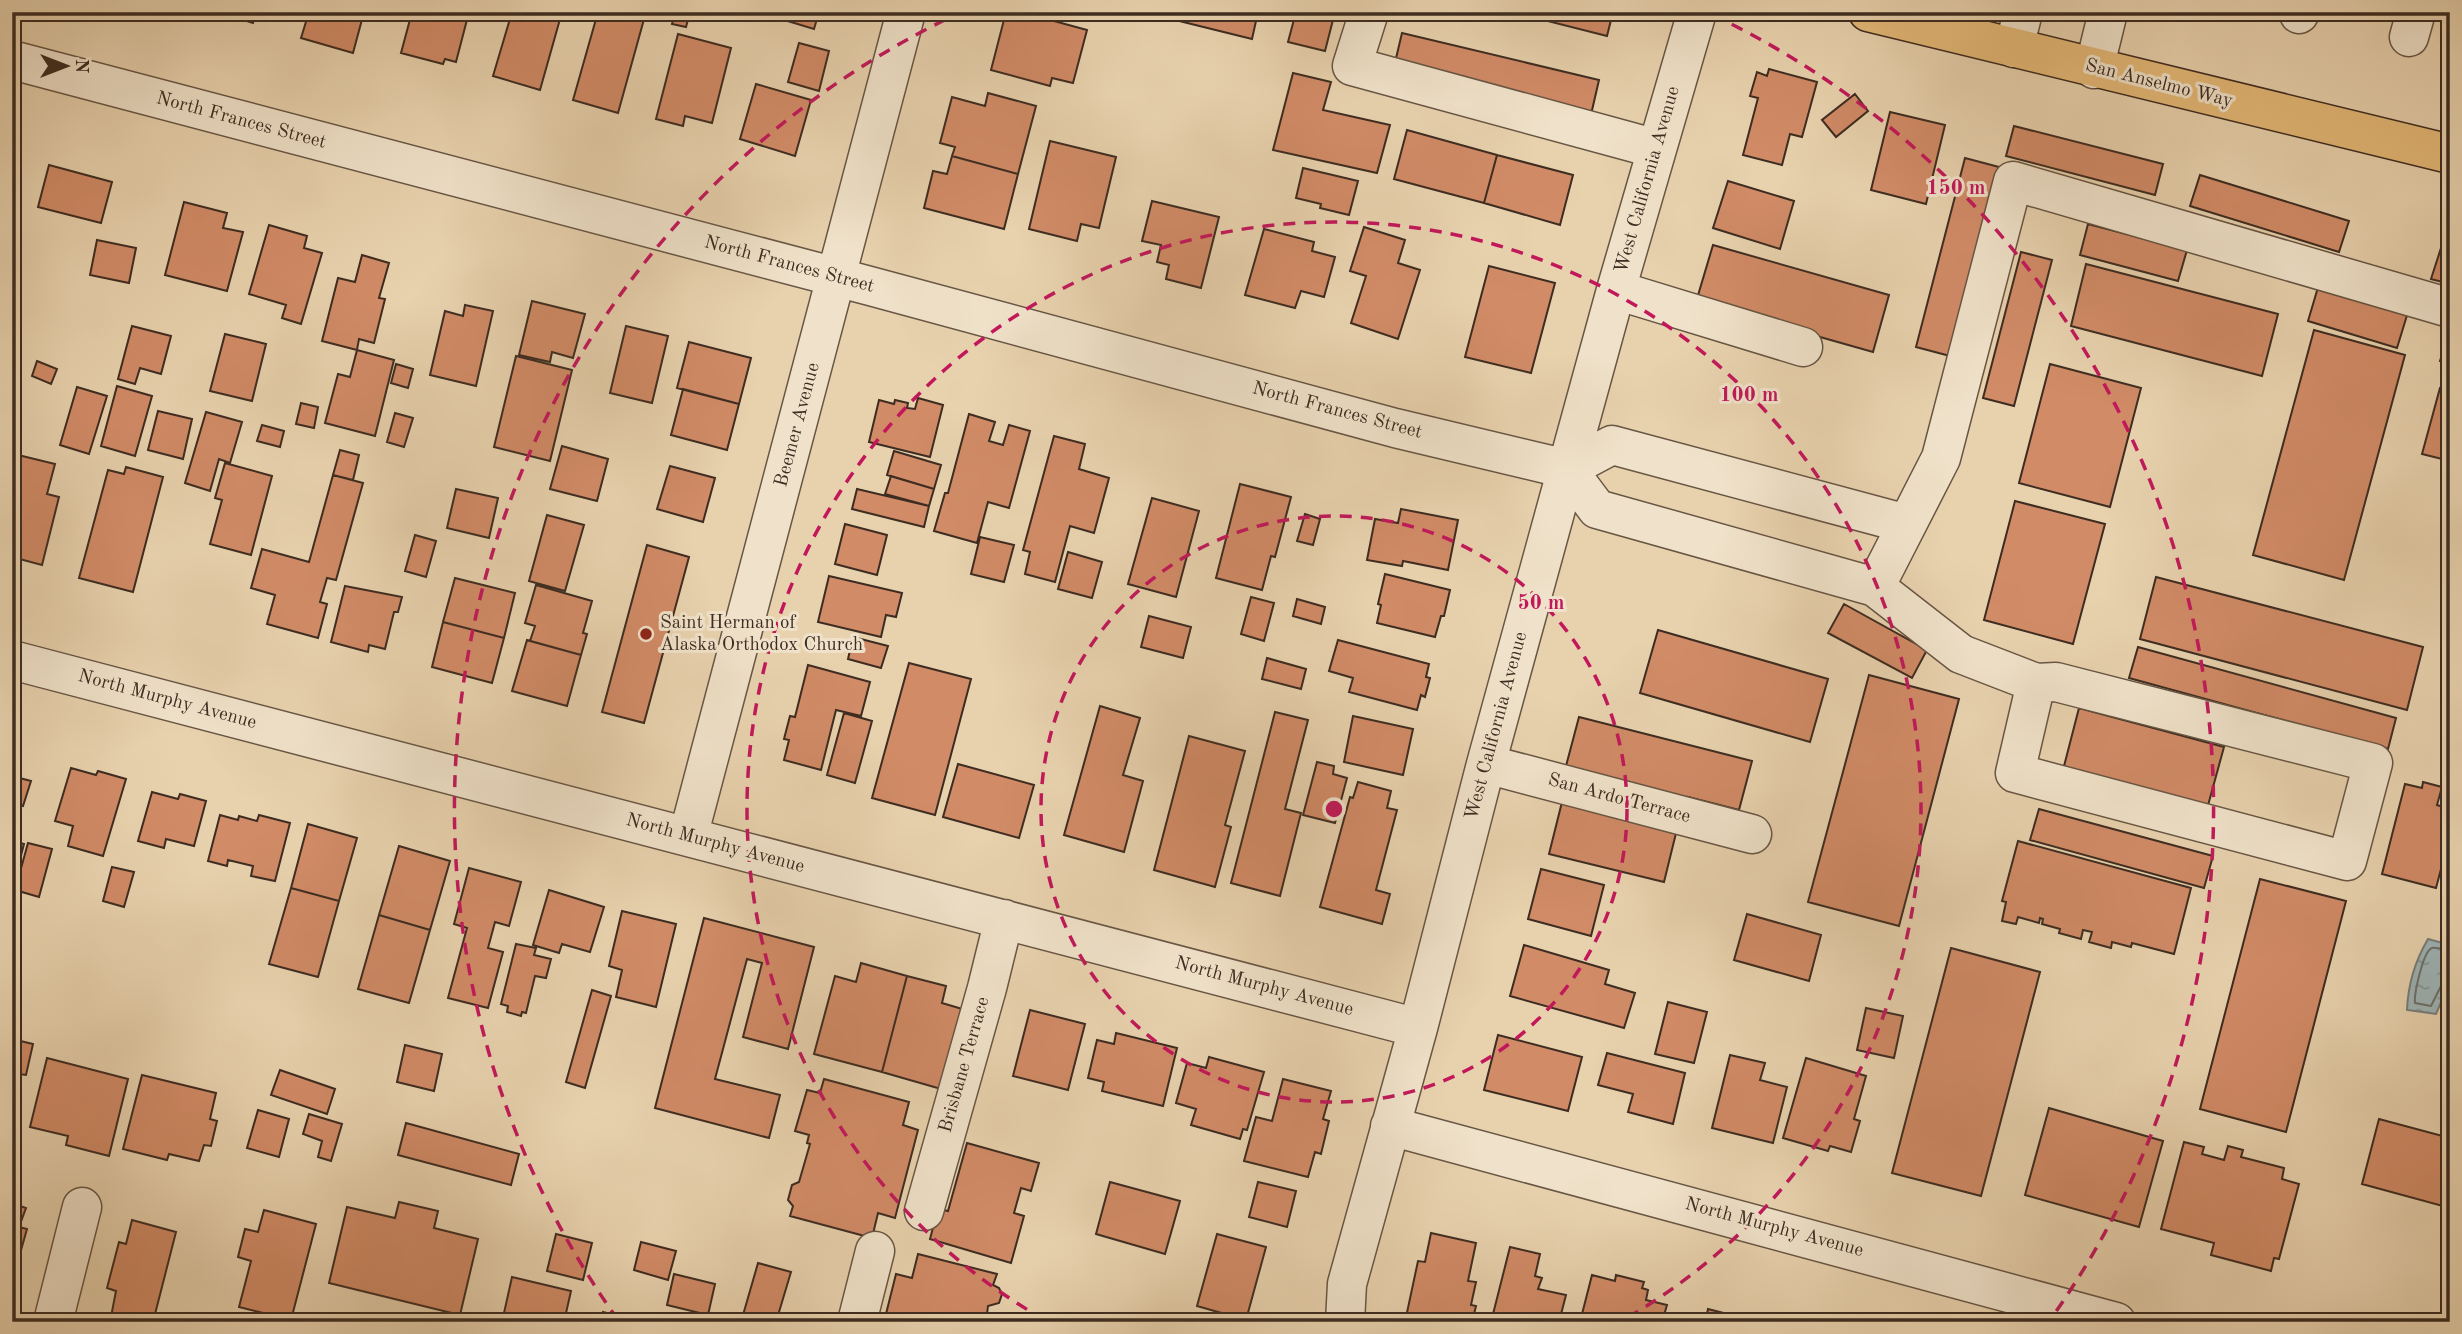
<svg xmlns="http://www.w3.org/2000/svg" width="2462" height="1334" viewBox="0 0 2462 1334" font-family="'Old Standard TT',serif">
<style>
.water{fill:url(#water-ripples);stroke:#777e7a;stroke-width:2}
.lines{fill:none;stroke-linecap:round;stroke-linejoin:round}
.shore{stroke:#6d706c;stroke-width:2}
.building{fill:#d18b67;stroke:#3d2c21;stroke-width:2}
.minor-casing{stroke:#685644;stroke-width:41}
.major-casing{stroke:#3d2c21;stroke-width:41}
.minor{stroke:#f0e2ca;stroke-width:38}
.major{stroke:#e4b977;stroke-width:38}
.ring{fill:none;stroke:#c2185b;stroke-width:3.5;stroke-dasharray:12 9}
.poi-dot{fill:#8f2418;stroke:#f0e2ca;stroke-width:2.5}
.labels{text-anchor:middle;dominant-baseline:central;stroke-width:6;stroke-linejoin:round;paint-order:stroke}
.street-label{font-size:19px;fill:#3d2c21;stroke:#f0e2ca}
.poi-label{font-size:19px;fill:#3d2c21;stroke:#f0e2ca;text-anchor:start}
.centre{fill:#c2185b;stroke:#f0e2ca;stroke-width:3.5}
.ring-label{font-size:21px;text-anchor:middle;font-weight:bold;fill:#c2185b;stroke:#f0e2ca;stroke-width:6;stroke-linejoin:round;paint-order:stroke}
</style>
<defs>
<pattern id="water-ripples" width="26" height="14" patternUnits="userSpaceOnUse" patternTransform="scale(1.75)"><rect width="26" height="14" fill="#9db4b6"/><path d="M2 4q2-2 4 0t4 0M15 11q2-2 4 0t4 0" fill="none" stroke="#819394"/></pattern>
</defs>
<rect width="100%" height="100%" fill="#e8d2ae"/>
<filter id="stains"><feTurbulence type="fractalNoise" baseFrequency=".00286" numOctaves="4"/><feColorMatrix values="0 0 0 0 .2 0 0 0 0 .09 0 0 0 0 .02 0 0 0 .5 -.17"/></filter>
<radialGradient id="worn" r=".72"><stop offset=".6" stop-color="#630" stop-opacity="0"/><stop offset="1" stop-color="#630" stop-opacity=".3"/></radialGradient>
<path class="water" d="M2428 939 2450 945 2448 986 2436 1014 2407 1010C2408 984 2415 961 2428 939Z"/>
<g class="lines">
<path class="shore" d="M2450 951C2446 950 2436 947 2432 948 2423 951 2414 994 2415 1003L2431 1006 2441 986 2450 982"/>
</g>
<path class="building" d="M229 12H256L253 23 228 15Z
M309 12H364L353 53 301 38Z
M412 12H469L456 62 445 59 443 64 401 53Z
M512 12H562L540 90 493 76Z
M598 12H646L618 113 573 100Z
M675 12H690L686 27 672 24Z
M783 12H819L814 29 781 19Z
M1006 12H1021L1087 30 1073 83 1052 78 1050 86 991 70Z
M1160 12H1258L1252 39 1159 16Z
M1296 12H1335L1325 51 1288 42Z
M1512 12H1613L1607 36Z
M2446 12H2450V42L2441 40Z
M1402 33 1599 80 1590 119 1393 71Z
M678 34 731 48 712 123 685 116 683 126 656 119Z
M799 43 829 51 819 91 788 82Z
M1769 69 1817 82 1802 137 1790 134 1782 165 1743 155 1758 98 1750 96 1757 72 1767 76Z
M1293 73 1331 82 1323 110 1390 125 1377 173 1273 150Z
M756 84 811 100 795 156 740 139Z
M988 93 1036 106 1018 174 952 156 955 147 940 143 952 97 985 106Z
M1855 94 1868 111 1836 137 1822 120Z
M1890 112 1945 125 1926 204 1871 190Z
M2014 126 2163 164 2155 195 2006 156Z
M1407 130 1497 155 1484 203 1394 179Z
M1050 141 1116 157 1099 228 1081 224 1077 241 1029 229Z
M1497 155 1573 175 1560 225 1484 203Z
M952 156 1018 174 1004 229 924 208 933 171 947 174Z
M1965 158 1999 167 1950 356 1916 347Z
M49 165 112 182 101 223 38 207Z
M1303 168 1358 181 1349 215 1320 208 1321 204 1296 198Z
M2200 175 2349 221 2339 252 2190 206Z
M1728 181 1794 201 1780 249 1713 228Z
M1152 201 1219 217 1201 288 1166 279 1169 265 1157 262 1161 245 1142 241Z
M184 202 227 213 223 228 243 232 227 291 165 275Z
M2088 224 2187 250 2178 281 2080 255Z
M269 225 307 236 304 248 322 253 301 324 282 318 286 305 249 294Z
M1364 227 1405 240 1398 263 1420 270 1398 339 1351 323 1366 276 1350 271Z
M1264 229 1314 242 1312 251 1335 257 1324 297 1301 291 1295 308 1245 295Z
M97 240 136 248 129 283 90 275Z
M1713 245 1889 295 1873 352 1696 302Z
M2441 248 2450 250V284L2431 279Z
M2021 252 2052 260 2014 406 1983 398Z
M362 255 389 263 379 298 385 299 374 343 359 339 357 350 322 341 338 278 355 282Z
M2086 264 2278 314 2262 376 2071 326Z
M1489 266 1555 283 1531 373 1465 357Z
M2319 284 2408 312 2397 348 2308 321Z
M532 301 585 314 573 358 552 352 550 362 519 355Z
M465 305 493 311 476 386 430 375 445 311 463 316Z
M132 326 171 336 161 374 140 368 135 384 118 379Z
M626 326 668 336 652 403 610 393Z
M2314 330 2405 355 2344 580 2253 555Z
M2449 331H2450V364L2440 361Z
M225 334 266 344 252 401 210 391Z
M689 342 751 358 739 404 677 388Z
M357 350 394 360 375 436 325 423 338 374 350 377Z
M516 356 572 370 550 461 494 447Z
M37 361 57 369 51 384 32 376Z
M396 364 413 369 408 388 391 383Z
M2050 364 2141 388 2110 507 2019 483Z
M117 386 152 396 135 456 101 446Z
M77 387 107 396 89 454 60 445Z
M2440 388 2450 390V461L2422 454Z
M683 389 739 404 727 450 671 435Z
M918 398 943 405 930 457 869 442 879 400 894 404 895 400 908 403 907 408 915 409Z
M301 403 318 407 314 428 296 424Z
M158 411 192 419 183 459 148 450Z
M206 412 242 422 230 463 219 459 210 491 185 483Z
M395 413 413 418 404 447 387 442Z
M969 414 995 422 989 441 1003 445 1009 425 1030 431 1009 508 988 502 977 543 934 531 945 493H948Z
M262 425 284 431 280 447 257 441Z
M1054 436 1085 444 1079 469 1109 478 1094 533 1070 526 1055 582 1025 574 1030 552 1023 550Z
M562 446 608 459 597 501 550 489Z
M340 450 359 455 353 480 333 475Z
M894 451 941 465 934 489 887 475Z
M14 454 55 464 47 494 59 497 42 565 12 557V461Z
M225 463 272 476 251 555 210 544 222 500 215 498Z
M670 466 715 478 703 522 657 509Z
M126 467 163 477 133 592 79 578 108 470 124 474Z
M333 475 363 483 336 580 327 578 320 602 327 604 318 638 267 624 275 595 251 588 262 549 309 562Z
M891 476 934 489 929 506 885 494Z
M1240 484 1291 497 1275 557 1271 556 1262 590 1216 578Z
M456 489 498 498 489 538 447 528Z
M857 489 929 506 924 527 852 509Z
M1152 498 1199 511 1176 597 1128 584Z
M2015 501 2105 524 2073 644 1984 620Z
M1401 509 1458 520 1448 570 1403 561 1402 566 1367 560 1375 519 1398 523Z
M1305 514 1320 519 1313 545 1297 541Z
M547 515 584 525 565 591 529 581Z
M845 524 887 535 877 575 835 564Z
M415 535 436 541 426 577 405 571Z
M980 537 1014 545 1004 582 971 574Z
M647 545 689 557 644 723 602 712Z
M1068 552 1102 562 1092 598 1058 589Z
M1385 574 1450 590 1444 616H1441L1435 637 1377 623 1381 605 1378 604Z
M829 576 902 593 896 617 886 615 881 637 818 622Z
M2156 577 2423 647 2407 710 2140 639Z
M455 578 515 593 504 638 443 622Z
M536 585 592 601 583 633 587 634 581 655 530 641 535 626 525 623Z
M345 586 402 597 398 612H394L385 649 369 645 368 652 331 642Z
M1251 597 1274 603 1264 641 1241 634Z
M1297 599 1325 607 1321 624 1293 616Z
M1844 604 1927 650 1912 678 1828 633Z
M1149 616 1191 627 1183 658 1141 647Z
M443 622 504 638 492 683 432 667Z
M1658 630 1828 679 1810 742 1640 693Z
M853 637 888 646 881 668 848 659Z
M527 640 581 655 567 706 512 691Z
M1338 640 1429 664 1426 677 1430 678 1425 697 1421 695 1417 710 1349 692 1353 678 1329 671Z
M2138 647 2396 718 2388 749 2129 678Z
M1267 658 1306 669 1301 689 1262 679Z
M909 663 971 679 935 815 872 798Z
M808 665 870 682 861 716 836 710 821 770 784 760 789 740 784 739 790 716 795 717Z
M1869 675 1959 699 1899 926 1808 902Z
M1100 706 1140 718 1123 775 1143 781 1124 852 1064 835Z
M2079 708 2224 747 2207 809 2063 770Z
M1275 712 1308 720 1285 809 1301 813 1280 896 1231 883Z
M844 713 872 721 855 783 827 775Z
M1353 716 1413 729 1403 775 1344 762Z
M1579 717 1752 761 1739 810 1688 797 1686 803 1566 766Z
M1189 736 1245 751 1225 825 1231 827 1215 887 1154 870Z
M1317 762 1334 766 1333 774 1347 778 1335 823 1303 815Z
M958 764 1034 785 1019 838 943 817Z
M71 768 96 775 98 771 126 779 103 856 68 846 73 826 55 821Z
M12 776 31 781 23 806 12 803Z
M1358 782 1391 791 1387 808 1397 810 1376 890 1390 894 1382 924 1320 907 1350 797 1353 798Z
M2423 782 2442 787 2437 805 2450 809V835L2436 888 2382 874 2405 784 2422 788Z
M152 792 178 799 180 794 206 801 194 846 166 839 164 848 138 841Z
M1562 802 1678 825 1664 882 1549 854Z
M2039 809 2213 856 2204 888 2030 840Z
M220 815 238 820 239 816 257 821 259 815 290 823 275 881 251 876 253 866 228 860 227 866 208 861Z
M308 824 357 838 339 901 291 888Z
M12 841 24 844 14 883H12Z
M2018 841 2191 888 2174 954 2132 943 2131 947 2112 942 2111 948 2089 942 2092 932 2083 930 2081 939 2059 933 2060 929 2042 924 2043 919 2040 918 2039 923 2018 917 2016 924 2002 921 2006 902 2002 901Z
M28 843 52 849 39 897 15 890Z
M399 846 450 861 430 930 379 915Z
M112 867 134 872 124 907 103 901Z
M469 868 521 882 509 926 495 922 488 948 503 952 488 1008 448 998 467 928 454 924Z
M1541 869 1604 885 1591 936 1528 919Z
M2260 879 2346 901 2286 1132 2200 1109Z
M291 888 339 901 318 977 269 964Z
M549 890 604 907 590 952 562 944 559 953 533 945Z
M622 911 676 924 656 1007 616 997 622 970 609 966Z
M1747 914 1821 935 1809 981 1734 960Z
M379 915 430 930 409 1003 358 989Z
M704 918 814 947 788 1049 743 1037 762 963 747 959 715 1079 780 1095 769 1138 655 1108Z
M516 944 536 948 534 955 551 959 546 978 535 976 526 1013 522 1012 521 1016 507 1012 508 1006 501 1004Z
M1524 945 1609 970 1605 984 1635 993 1624 1028 1510 996Z
M1951 948 2040 972 1981 1196 1892 1173Z
M861 963 907 976 882 1072 814 1054 835 976 856 982Z
M907 976 946 986 942 1003 969 1011 948 1091 882 1072Z
M592 990 611 996 585 1088 566 1082Z
M1668 1002 1707 1012 1694 1063 1655 1054Z
M1866 1008 1903 1016 1894 1058 1857 1050Z
M1030 1010 1085 1024 1068 1090 1013 1076Z
M1116 1033 1177 1048 1163 1106 1102 1091 1104 1082 1088 1078 1097 1040 1114 1044Z
M1498 1035 1582 1057 1568 1111 1484 1090Z
M12 1039 33 1044 26 1075 19 1074 12 1105Z
M405 1045 442 1054 434 1091 397 1082Z
M1607 1053 1685 1073 1673 1124 1628 1112 1633 1094 1598 1085Z
M1730 1055 1765 1063 1760 1080 1787 1087 1773 1143 1712 1128Z
M1209 1057 1264 1072 1247 1130 1243 1129 1240 1139 1191 1125 1196 1109 1176 1103 1187 1063 1206 1068Z
M47 1058 128 1079 109 1156 66 1145 68 1136 30 1127Z
M1806 1058 1866 1076 1854 1119 1860 1121 1851 1152 1830 1146 1828 1151 1783 1138Z
M280 1070 335 1089 327 1114 271 1095Z
M142 1075 216 1093 210 1119 217 1121 211 1146 204 1145 199 1161 169 1154 167 1160 123 1149Z
M824 1079 909 1102 903 1125 918 1130 895 1218 878 1213 872 1238 790 1216 793 1206 788 1200 792 1185 799 1182 810 1144 807 1143 809 1135 795 1131 807 1090 820 1093Z
M1283 1079 1331 1091 1323 1119 1329 1121 1321 1154 1315 1152 1308 1177 1244 1161 1256 1117 1272 1121Z
M2049 1108 2163 1141 2139 1227 2025 1195Z
M258 1110 289 1119 279 1157 247 1148Z
M309 1114 342 1124 331 1161 318 1157 322 1141 303 1134Z
M2379 1119 2450 1138V1208L2362 1184Z
M406 1123 519 1154 511 1185 398 1155Z
M2184 1142 2204 1147 2202 1154 2224 1160 2228 1146 2243 1150 2241 1157 2284 1168 2282 1179 2299 1184 2279 1259 2274 1258 2271 1271 2211 1255 2214 1243 2161 1229Z
M967 1143 1039 1163 1031 1191 1021 1188 1014 1213 1024 1216 1011 1263 930 1239 938 1209 948 1211Z
M1110 1182 1180 1201 1165 1254 1096 1234Z
M1258 1182 1296 1191 1287 1227 1249 1217Z
M399 1202 438 1211 434 1228 478 1239 460 1315 329 1283 347 1207 395 1218Z
M12 1203 26 1208 19 1227 27 1229 16 1268 12 1267Z
M264 1210 316 1224 291 1320 239 1307 251 1261 238 1257 245 1229 258 1232Z
M132 1220 176 1232 153 1322H110L116 1291 107 1288 119 1242 126 1244Z
M1431 1233 1476 1243 1468 1281 1476 1282 1471 1305 1476 1306 1472 1322H1405L1418 1261 1425 1262Z
M556 1234 592 1243 583 1280 547 1271Z
M1217 1234 1266 1247 1246 1320 1197 1306Z
M641 1242 676 1251 668 1280 634 1270Z
M1510 1247 1540 1254 1535 1276 1542 1278 1538 1289 1566 1295 1559 1322H1491Z
M918 1254 997 1274 993 1285 999 1288 1002 1294 999 1303 988 1306 986 1322H884L896 1274 912 1278Z
M758 1263 791 1272 776 1322H741Z
M674 1274 715 1284 708 1315 667 1305Z
M1592 1275 1615 1281 1616 1275 1644 1282 1642 1288 1648 1290 1646 1300 1667 1305 1662 1322H1580Z
M512 1277 571 1291 564 1322H502Z
M1708 1309 1755 1321V1322H1705Z
M603 1312 639 1322H600Z"/>
<g class="lines">
<g class="minor-casing">
<path id="minor" d="M1369 12 1352 66 1657 149
M2299 14 2300 12
M2409 37 2416 12
M2014 48 2023 12
M12 60 870 286 1395 428 1567 469
M2094 69 2108 12
M1616 290 1803 347
M1567 469 1597 509 1875 587 1961 654 2036 683 2056 682 2373 763 2347 861 2015 773 2036 683
M1567 469 1612 445 1907 524
M1875 587 1941 458 2013 181 2450 308
M12 660 1418 1028
M1486 764 1752 834
M688 837 906 12
M1390 1126 2116 1322
M924 1211 987 988 1004 919
M53 1322 82 1207
M857 1322 875 1251
M1345 1322 1347 1284 1418 1028 1486 764 1616 290 1697 12"/>
</g>
<g class="major-casing">
<path id="major" d="M1868 12 2450 154"/>
</g>
<use href="#minor" class="minor"/>
<use href="#major" class="major"/>
</g>
<g class="ring">
<circle cx="1334" cy="809" r="293"/>
<path d="M1045 1320A587 587 0 1 1 1623 1320"/>
<path d="M618 1320A880 880 0 0 1 955 15M1713 15A880 880 0 0 1 2050 1320"/>
</g>
<circle class="poi-dot" cx="646" cy="634" r="7"/>
<g class="labels">
<g class="street-label">
<text transform="translate(2159 84) rotate(14)">San Anselmo Way</text>
<text transform="translate(241 121) rotate(15)">North Frances Street</text>
<text transform="translate(1648 180) rotate(-74)">West California Avenue</text>
<text transform="translate(789 265) rotate(15)">North Frances Street</text>
<text transform="translate(1337 411) rotate(15)">North Frances Street</text>
<text transform="translate(798 425) rotate(-75)">Beemer Avenue</text>
<text transform="translate(167 700) rotate(15)">North Murphy Avenue</text>
<text transform="translate(1497 726) rotate(-75)">West California Avenue</text>
<text transform="translate(1619 799) rotate(15)">San Ardo Terrace</text>
<text transform="translate(715 844) rotate(15)">North Murphy Avenue</text>
<text transform="translate(1264 987) rotate(15)">North Murphy Avenue</text>
<text transform="translate(965 1065) rotate(-74)">Brisbane Terrace</text>
<text transform="translate(1774 1228) rotate(15)">North Murphy Avenue</text>
</g>
<g class="poi-label">
<text x="660" y="623">Saint Herman of<tspan x="660" dy="22">Alaska Orthodox Church</tspan></text>
</g>
</g>
<circle cx="1334" cy="809" r="10" class="centre"/>
<g class="ring-label">
<text x="1956" y="194">150 m</text>
<text x="1749" y="401">100 m</text>
<text x="1541" y="609">50 m</text>
</g>
<rect width="2462" height="1334" fill="none" stroke="#e8d2ae" stroke-width="42"/>
<rect x="14" y="14" width="2434" height="1306" fill="none" stroke="#3d2c21" stroke-width="3.5"/>
<rect x="21" y="21" width="2420" height="1292" fill="none" stroke="#3d2c21" stroke-width="2"/>
<g transform="translate(66 66) rotate(90)" stroke="#f0e2ca" stroke-width="5" paint-order="stroke">
<path d="M0-5L12 26L0 18L-12 26Z" fill="#3d2c21"/>
<text y="-10" font-size="19" font-weight="bold" text-anchor="middle" fill="#3d2c21">N</text>
</g>
<rect width="100%" height="100%" filter="url(#stains)"/>
<rect width="100%" height="100%" fill="url(#worn)"/>
</svg>
